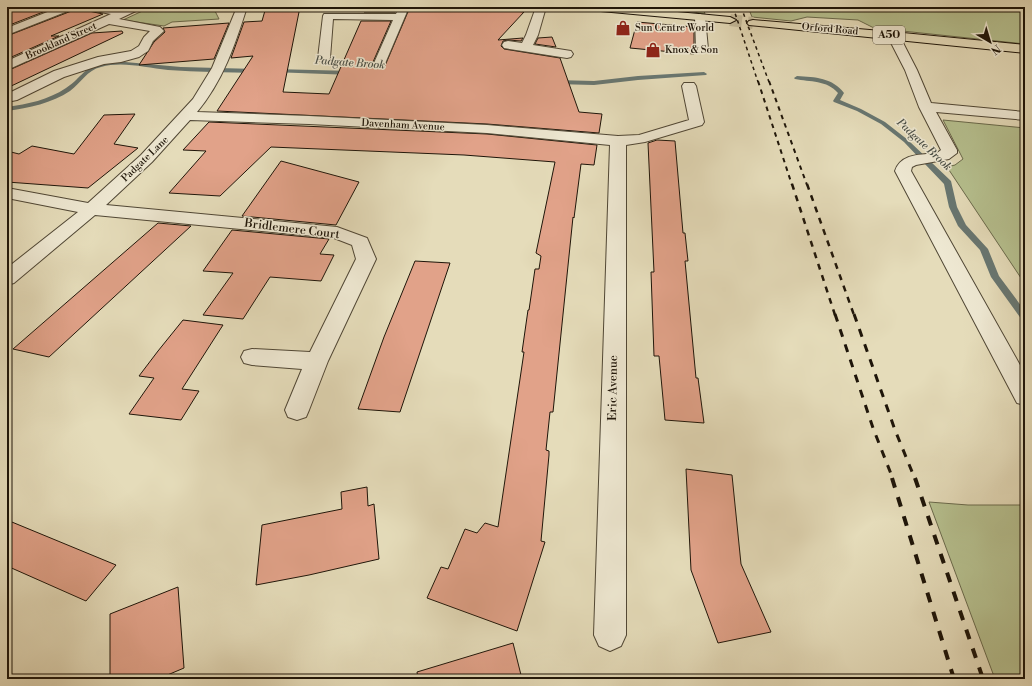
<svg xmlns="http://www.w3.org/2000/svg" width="1032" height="686" viewBox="0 0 1032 686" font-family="'Libre Bodoni',serif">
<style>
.green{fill:#b6c08f;stroke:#6a6a4c}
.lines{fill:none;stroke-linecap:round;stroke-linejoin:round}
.stream{fill:#687772;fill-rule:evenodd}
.building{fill:#e1a289;stroke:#1e1509}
.major-tunnel{stroke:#c7be9f;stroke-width:12;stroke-dasharray:12 6;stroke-linecap:butt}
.minor-casing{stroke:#504735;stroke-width:2}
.major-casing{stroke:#1e1509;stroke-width:2}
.minor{fill:#eee8d2;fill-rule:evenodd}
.major{fill:#e5dcba;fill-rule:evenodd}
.rail-far4{stroke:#1e1509;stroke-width:1.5;stroke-dasharray:3.5 3.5;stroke-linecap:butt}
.rail-far3{stroke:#1e1509;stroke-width:2;stroke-dasharray:4.5 4.5;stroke-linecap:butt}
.rail-far2{stroke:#1e1509;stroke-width:2.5;stroke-dasharray:6 6;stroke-linecap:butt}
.rail-far1{stroke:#1e1509;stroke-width:3;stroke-dasharray:8 8;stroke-linecap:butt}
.rail{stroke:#1e1509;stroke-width:4;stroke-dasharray:10 10;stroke-linecap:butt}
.labels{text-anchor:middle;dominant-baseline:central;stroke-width:3;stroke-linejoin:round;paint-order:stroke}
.far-poi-label{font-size:10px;fill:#1e1509;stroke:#eee8d2;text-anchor:start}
.far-street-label{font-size:10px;fill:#1e1509;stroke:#eee8d2}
.shield{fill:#eee8d2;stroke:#5c5445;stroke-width:1}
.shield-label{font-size:11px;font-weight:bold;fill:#1e1509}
.far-water-label{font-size:11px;font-style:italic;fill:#494e46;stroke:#eee8d2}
.street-label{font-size:12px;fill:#1e1509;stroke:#eee8d2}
</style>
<rect width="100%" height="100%" fill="#e5dcba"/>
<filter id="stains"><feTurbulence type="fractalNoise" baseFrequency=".005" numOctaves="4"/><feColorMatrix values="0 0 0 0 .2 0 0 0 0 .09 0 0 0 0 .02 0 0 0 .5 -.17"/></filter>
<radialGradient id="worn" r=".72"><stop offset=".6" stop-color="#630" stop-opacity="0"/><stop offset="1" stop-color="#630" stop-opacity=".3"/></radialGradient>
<path class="green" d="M151 7H213L219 19 172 22 164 26 123 20Z
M665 7H703L705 14Z
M748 7H1025V44L874 28 858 20 807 17 791 21 752 17Z
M943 120 1025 128V284L947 167 955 165 963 159Z
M929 502 968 505H1025V679H995Z"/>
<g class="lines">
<path class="stream" d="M107 62H125L181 67 256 69 259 71 256 73C227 72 197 72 168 70 146 68 123 61 101 67 87 70 81 83 70 91 52 103 29 108 7 111V107C28 104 48 100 66 88 84 76 81 68 107 62Z
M274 69 352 71 355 73 352 75 272 72 271 71Z
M704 72 707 74 706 75 638 80 594 85 555 84 552 82 555 80 594 81 638 76Z
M797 76C815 77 833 78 844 93L840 100 861 109 885 122 908 140 951 181 957 207 966 225 988 249 999 276 1025 311V321L1022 320 991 277 980 250 958 226 949 207 944 184 904 142 881 124 857 111 834 102 833 101 838 93C827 80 810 82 795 79L794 78Z"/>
</g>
<path class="building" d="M7 7H56L7 26Z
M75 7H82L84 10 103 14 51 36H59L7 59V36L74 10Z
M266 7H300L283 92 329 94 361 21H391L373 62 376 68H384L410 7H486L524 12 498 40 523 38 521 41 508 40 503 41 501 46 504 49 560 58 579 112 602 114 599 133 487 124 217 111 253 56 231 58 244 22 262 21Z
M367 7H397L395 12H364Z
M637 22 694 27V54L630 48Z
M229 23 214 59 139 65 154 42 165 32 163 28Z
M122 31 123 33 7 88V71L92 33Z
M552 37 556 47 535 44 538 38Z
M135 114 114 144 138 148 88 188 7 182V151L19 154 32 146 74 154 104 115Z
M209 122 487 134 597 145 594 165 581 164 574 218 573 217 553 412H550L546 450 549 451V455L541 541 545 542 517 631 427 598 441 567 448 569 465 529 477 533 485 523 498 527 524 352H522L528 310H529L535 269H539L541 256 536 253 555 162 464 155 271 147 220 196 169 193 206 151 183 150Z
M657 140 675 141 683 233H685L688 261H685L696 378H698L704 423 665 420 659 356H654L651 272H654L648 143Z
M281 161 359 182 336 225 242 216Z
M158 223 191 226 49 357 13 349Z
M232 230 329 239 320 254 334 255 321 281 270 277 243 319 203 315 233 273 203 271Z
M415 261 450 263 400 412 358 409 384 337Z
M183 320 223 325 182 389 199 391 181 420 129 414 154 378 139 376 158 351Z
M686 469 732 475 741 564 771 632 718 643 691 570Z
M367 487 368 506 374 504 379 559 309 575 256 585 262 525 342 509 341 492Z
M7 520 116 565 86 601 7 566Z
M178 587 184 668 158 679H110V614Z
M513 643 522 679H418L417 672Z"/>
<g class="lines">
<path class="major-tunnel" d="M730 20 753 23"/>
<g class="minor-casing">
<path id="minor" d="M60 7H74L73 9 7 35V28Z
M83 7H107L122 10 127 7H141L140 9 119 19 160 27 164 31 153 41 148 51 139 57 121 62 104 64 64 77 17 100 12 101 7 100V94L54 71 98 57 131 51 139 46 144 37 150 31 109 24 7 70V61L111 14 84 9Z
M237 7H247C235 45 223 81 197 112L309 116 487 125 618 136 639 135 689 120 682 86 684 83H694L696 86 704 122 702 125 645 142 626 145V635L621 646 610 651 599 646 594 635 610 145 487 133 309 124 190 120 152 162 106 205 337 227 367 238 376 259 328 361 309 410 306 417 297 420 288 417 285 410 302 369 252 365 244 363 241 357 244 351 252 349 310 352 356 259 352 245 334 238 95 215 14 283 7 285V268L78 212 7 198V188L88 203 141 155 193 99 212 68Z
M399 7H409L384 66H376L374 63 393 20 333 19 330 58 328 61H320L318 58 323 16 324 14H396Z
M536 7H546L538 35 533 45 571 51 573 54 571 57 567 58 504 48 502 45 504 42 508 41 522 43 526 35Z
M700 14 705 17 708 49 706 52H698L696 49 695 17Z
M893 32 897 33 899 35 917 70 931 103 1025 112V120L936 112 957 150V153L949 159 916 165 912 167 911 171 1025 374V405L1017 403 895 171C901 153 921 155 937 153L941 150 919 107 905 70 887 35 889 33Z"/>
</g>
<g class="major-casing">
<path id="major" d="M585 7H625L730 17 736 20 730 23 590 10Z
M753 20 893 32 1025 45V53L749 25 747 23 749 21Z"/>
</g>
<use href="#minor" class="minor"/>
<use href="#major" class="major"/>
<path class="rail-far4" d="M733 7 758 82
M741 7 769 82"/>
<path class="rail-far3" d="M758 81 792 185
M769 81 807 185"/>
<path class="rail-far2" d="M792 184 835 315
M807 184 854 315"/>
<path class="rail-far1" d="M835 314 873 428 893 479
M854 314 895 430 915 479"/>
<path class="rail" d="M892 478 954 679
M915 478 983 679"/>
</g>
<defs>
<g id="shop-bare" transform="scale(1.2)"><path d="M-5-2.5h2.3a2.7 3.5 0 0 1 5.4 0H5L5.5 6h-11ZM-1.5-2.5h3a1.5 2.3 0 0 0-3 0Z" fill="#8f2418" stroke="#eee8d2" stroke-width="2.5" paint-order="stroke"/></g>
</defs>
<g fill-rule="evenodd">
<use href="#shop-bare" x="623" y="28"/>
<use href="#shop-bare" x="653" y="50"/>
</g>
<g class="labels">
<g class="far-poi-label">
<text x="635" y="28">Sun Centre World</text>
<text x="665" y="50">Knox &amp; Son</text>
</g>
<g class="far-street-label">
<text transform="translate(830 29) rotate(5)">Orford Road</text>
<text transform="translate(61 41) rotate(-24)">Brookland Street</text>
<text transform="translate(403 125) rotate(3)">Davenham Avenue</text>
<text transform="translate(145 159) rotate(-44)">Padgate Lane</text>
</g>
<rect class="shield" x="873" y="26" width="32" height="18" rx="3"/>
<g class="shield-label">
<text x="889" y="35">A50</text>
</g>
<g class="far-water-label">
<text transform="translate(350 63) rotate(4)">Padgate Brook</text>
<text transform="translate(924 145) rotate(43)">Padgate Brook</text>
</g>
<g class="street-label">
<text transform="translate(292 229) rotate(7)">Bridlemere Court</text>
<text transform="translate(613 388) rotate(-89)">Eric Avenue</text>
</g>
</g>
<rect width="1032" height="686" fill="none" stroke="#e5dcba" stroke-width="24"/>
<rect x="8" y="8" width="1016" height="670" fill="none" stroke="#1e1509" stroke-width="2"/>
<rect x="12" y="12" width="1008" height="662" fill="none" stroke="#1e1509"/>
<g transform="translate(990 42) rotate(142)" stroke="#eee8d2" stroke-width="3" paint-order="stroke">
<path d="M0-3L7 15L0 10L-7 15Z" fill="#1e1509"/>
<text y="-6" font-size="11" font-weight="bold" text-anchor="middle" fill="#1e1509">N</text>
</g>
<rect width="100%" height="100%" filter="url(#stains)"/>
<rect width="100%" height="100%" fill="url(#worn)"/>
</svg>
